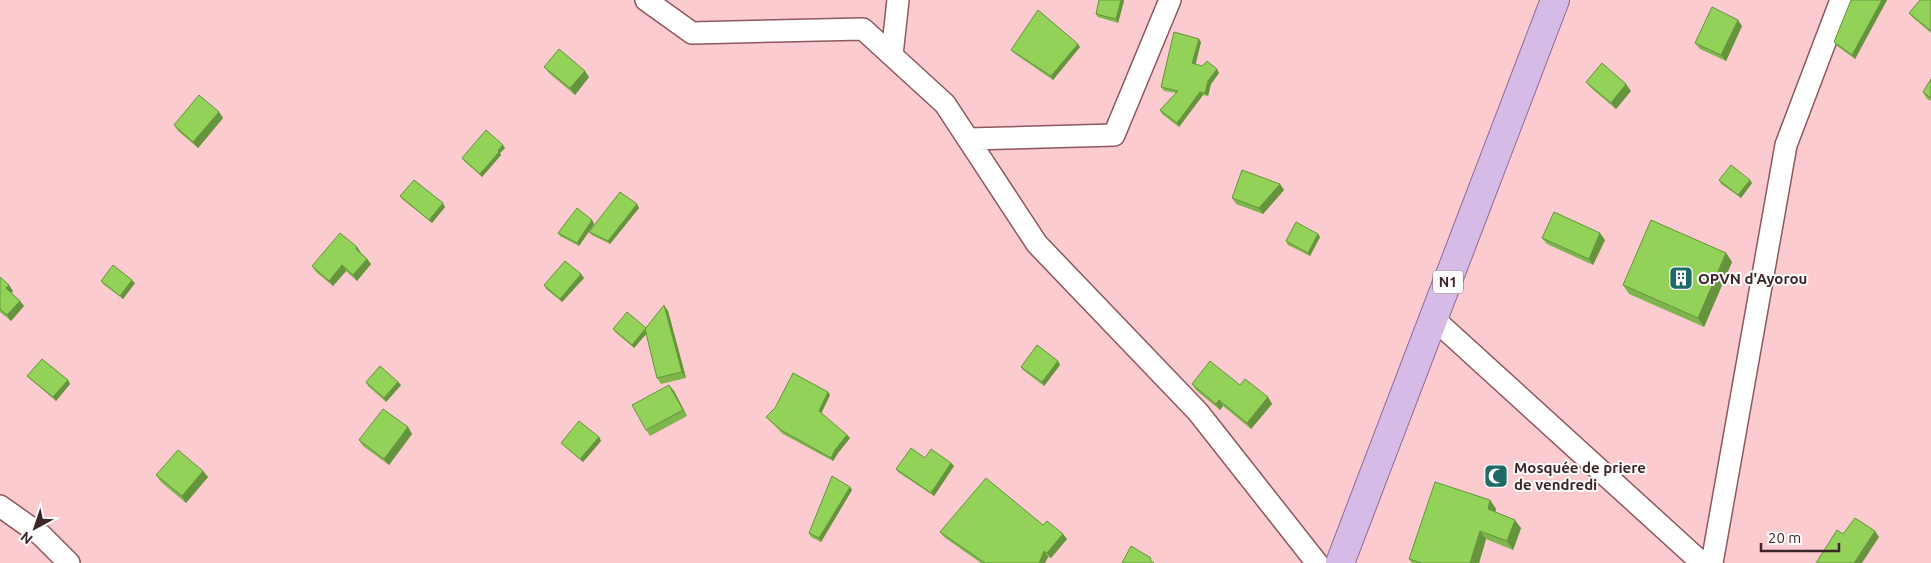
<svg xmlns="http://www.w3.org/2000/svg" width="1931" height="563" viewBox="0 0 1931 563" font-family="Ubuntu,sans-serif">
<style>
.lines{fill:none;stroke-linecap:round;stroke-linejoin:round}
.street-casing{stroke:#8c585e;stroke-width:24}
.primary-casing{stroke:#8f6999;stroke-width:30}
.street{stroke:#fff;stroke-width:21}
.primary{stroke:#d6bbe6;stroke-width:28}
.wall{fill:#7eb54c}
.shaded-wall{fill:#66933e}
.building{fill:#92d258;stroke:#66933e}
.labels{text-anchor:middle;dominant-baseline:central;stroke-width:4;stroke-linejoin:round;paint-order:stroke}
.shield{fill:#fbfbfb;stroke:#766668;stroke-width:1}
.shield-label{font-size:14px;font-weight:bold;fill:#3d2629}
.poi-label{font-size:15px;font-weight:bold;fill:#3d2629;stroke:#fbfbfb;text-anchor:start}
</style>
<rect width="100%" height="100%" fill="#fccbd0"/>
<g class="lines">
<g class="street-casing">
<path id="street" d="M646 0 692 33 863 29 945 104 1037 244 1198 412 1317 563
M892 55 898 0
M968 139 1114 135 1170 0
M1434 319 1702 563
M0 506 41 535 69 563
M1712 563 1786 145 1841 0"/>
</g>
<g class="primary-casing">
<path id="primary" d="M1340 563 1555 0"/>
</g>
<use href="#street" class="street"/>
<use href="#primary" class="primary"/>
</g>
<path class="wall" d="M1099 0H1123L1124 1 1118 23 1098 17 1096 14Z
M1851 0H1887L1855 59 1837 46 1834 42Z
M1931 0V33L1911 16 1909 13Z
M1742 26 1726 61 1700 49 1695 43Z
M1201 42 1195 64 1219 73 1211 84 1208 96 1203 95 1179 127 1162 114 1160 110 1176 93 1164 91 1161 87Z
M1080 47 1053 80 1014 53 1011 50Z
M544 67 589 77 575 95 549 73Z
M1931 79V101L1927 99 1923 92Z
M1586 82 1631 91 1616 109 1591 88Z
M219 112 223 118 198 148 178 131 174 125Z
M505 148 500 153 501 155 482 177 464 161 462 158Z
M1719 180 1752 183 1741 198 1721 184Z
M1280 184 1284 190 1263 214 1236 204 1232 198Z
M400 196 445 207 432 223 402 199Z
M637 204 639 208 610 244 592 235 589 232Z
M592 220 594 224 579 246 560 236 558 233Z
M1318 234 1320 237 1310 256 1288 245 1286 241Z
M1542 238 1605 240 1593 265 1547 244Z
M357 247 361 253 367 259 371 264 357 281 346 271 333 286 316 272 312 266Z
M1726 253 1732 262 1704 327 1629 294 1623 285Z
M581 274 584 278 562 302 546 289 544 285Z
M0 277 13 291 11 293 24 306 11 321 0 312Z
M101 281 135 283 123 299 103 284Z
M668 311 686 378 661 384 657 378 646 334 634 348 615 332 613 329 645 328Z
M1058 361 1060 365 1044 386 1023 370 1021 367Z
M27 376 68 380 70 384 56 401 30 379Z
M366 382H398L401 385 386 402 368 386Z
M1192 384 1240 385 1268 397 1272 404 1251 429 1223 406 1220 410 1196 390Z
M669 385 674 391 687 416 650 436 646 430Z
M828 392 830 395 821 413 850 438 838 453 833 461 783 434 766 417Z
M408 427 412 434 389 465 363 446 359 440Z
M599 437 601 441 583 462 564 446 561 443Z
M951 463 954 466 934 496 898 472 896 469Z
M203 471 208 477 186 503 161 482 156 475Z
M850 487 852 490 821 542 811 537 809 533Z
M1490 500 1496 509 1495 512 1521 528 1513 550 1486 539 1479 563H1412L1409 559Z
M1043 525 1067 539 1051 558 1048 557 1045 563H981L944 537 940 532Z"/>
<path class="shaded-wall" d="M1121 0H1123L1124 1 1118 23 1116 19Z
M1882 0H1887L1855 59 1852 55Z
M1738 20 1742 26 1726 61 1721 55Z
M1199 39 1201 42 1195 67 1192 63Z
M1078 44 1080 47 1053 80 1051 76Z
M1217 69 1219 73 1211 84 1208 96 1205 93 1208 81Z
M585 71 589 77 575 95 570 88Z
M1626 84 1631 91 1616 109 1611 103Z
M1200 92 1203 95 1179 127 1177 123Z
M219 112 223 118 198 148 193 142Z
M503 145 505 148 500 153 501 155 482 177 480 174Z
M1750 180 1752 183 1741 198 1738 195Z
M1280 184 1284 190 1263 214 1259 208Z
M443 203 445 207 432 223 429 220Z
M637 204 639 208 610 244 608 241Z
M592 220 594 224 579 246 577 243Z
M1600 233 1605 240 1593 265 1589 259Z
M1318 234 1320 237 1310 256 1308 253Z
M357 247 361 253 360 255 356 249Z
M1726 253 1732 262 1704 327 1698 318Z
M367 259 371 264 357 281 353 275Z
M342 265 346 271 333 286 329 281Z
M581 274 584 278 562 302 560 299Z
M132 280 135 283 123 299 120 296Z
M9 285 13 291 10 294 6 288Z
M20 301 24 306 11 321 7 315Z
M664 305 668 311 686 378 682 372Z
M646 328 648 332 634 348 632 345Z
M1058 361 1060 365 1044 386 1042 382Z
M68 380 70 384 56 401 53 397Z
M398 382 401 385 386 402 384 398Z
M669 385 674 391 687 416 683 410Z
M828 392 830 395 821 414 819 411Z
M1268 397 1272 404 1251 429 1247 423Z
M1219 400 1223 406 1220 410 1216 404Z
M408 427 412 434 389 465 384 459Z
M847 435 850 438 838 453 833 461 831 458 835 450Z
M599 437 601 441 583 462 580 459Z
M951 463 954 466 934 496 931 493Z
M203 471 208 477 186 503 182 496Z
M850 487 852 490 821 542 819 538Z
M1490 500 1496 509 1494 518 1488 509Z
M1515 520 1521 528 1513 550 1507 541Z
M1480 531 1486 539 1479 563H1470Z
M1875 531 1879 537 1862 563H1854Z
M1063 534 1067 539 1051 558 1047 553Z
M1044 551 1048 557 1045 563H1039Z"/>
<path class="building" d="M1099 0H1121L1116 19 1096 14Z
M1851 0H1882L1852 55 1834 42Z
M1920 0H1931V31L1909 13Z
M1712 7 1738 20 1721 55 1695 43Z
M1038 10 1078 44 1051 76 1011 50Z
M1174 32 1199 39 1192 63 1202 66 1207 61 1217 69 1208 81 1205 93 1200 92 1177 123 1160 110 1178 91 1161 87Z
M559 49 585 71 570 88 544 67Z
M1602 63 1626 84 1611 103 1586 82Z
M1931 79V98L1923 92Z
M199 95 219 112 193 142 174 125Z
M486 130 503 145 498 150 499 152 480 174 462 158Z
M1731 165 1750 180 1738 195 1719 180Z
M1242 170 1280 184 1259 208 1232 198Z
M414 180 443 203 429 220 400 196Z
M620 192 637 204 608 241 589 232Z
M577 208 592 220 577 243 558 233Z
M1554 212 1600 233 1589 259 1542 238Z
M1651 220 1726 253 1698 318 1623 285Z
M1296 222 1318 234 1308 253 1286 241Z
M340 233 357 247 356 249 367 259 353 275 342 265 329 281 312 266Z
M565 261 581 274 560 299 544 285Z
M113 265 132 280 120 296 101 281Z
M0 277 9 285 6 288 20 301 7 315 0 309Z
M664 305 682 372 657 378 645 329Z
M627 312 646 328 632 345 613 329Z
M1037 345 1058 361 1042 382 1021 367Z
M42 359 68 380 53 397 27 376Z
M1210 361 1240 385 1245 379 1268 397 1247 423 1219 400 1216 404 1192 384Z
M380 366 398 382 384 398 366 382Z
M793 373 828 392 819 411 847 435 835 450 831 458 781 430 766 417 775 408Z
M669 385 683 410 646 430 632 405Z
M383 409 408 427 384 459 359 440Z
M579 421 599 437 580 459 561 443Z
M911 448 925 458 931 449 951 463 931 493 896 469Z
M178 450 203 471 182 496 156 475Z
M832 476 850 487 819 538 809 533Z
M986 478 1043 525 1047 521 1063 534 1047 553 1044 551 1039 563H985L940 532Z
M1435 482 1490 500 1488 509 1515 520 1507 541 1480 531 1470 563H1422L1409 559Z
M1855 518 1875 531 1854 563H1816L1837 530 1843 534Z
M1131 546 1151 558 1150 560 1154 563H1122Z"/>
<defs>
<g id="building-square" transform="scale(1.25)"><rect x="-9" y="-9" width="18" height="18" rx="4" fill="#1d6a67" stroke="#fbfbfb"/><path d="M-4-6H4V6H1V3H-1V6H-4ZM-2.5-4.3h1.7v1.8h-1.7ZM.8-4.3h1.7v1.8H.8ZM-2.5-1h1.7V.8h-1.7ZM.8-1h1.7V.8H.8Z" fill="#fff"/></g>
<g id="mosque-square" transform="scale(1.25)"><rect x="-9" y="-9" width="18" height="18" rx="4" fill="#1d6a67" stroke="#fbfbfb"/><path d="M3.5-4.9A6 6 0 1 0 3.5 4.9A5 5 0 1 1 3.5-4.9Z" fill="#fff"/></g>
</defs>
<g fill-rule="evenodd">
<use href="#building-square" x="1681" y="278"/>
<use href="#mosque-square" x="1496" y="476"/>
</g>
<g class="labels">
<rect class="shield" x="1433" y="270.5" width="30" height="23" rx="4"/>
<g class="shield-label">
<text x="1448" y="282">N1</text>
</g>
<g class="poi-label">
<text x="1698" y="278">OPVN d'Ayorou</text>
<text x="1514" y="467">Mosquée de priere<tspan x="1514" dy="17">de vendredi</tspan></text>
</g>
</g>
<g transform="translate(35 528) rotate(220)" stroke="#fbfbfb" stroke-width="4" paint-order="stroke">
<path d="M0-4L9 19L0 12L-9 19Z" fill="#3d2629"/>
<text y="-8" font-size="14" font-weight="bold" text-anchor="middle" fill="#3d2629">N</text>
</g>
<path d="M1761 543v8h78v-8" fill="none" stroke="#3d2629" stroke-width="2.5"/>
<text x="1768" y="543" font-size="15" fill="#3d2629" stroke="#fbfbfb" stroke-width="4" paint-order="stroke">20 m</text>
</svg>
